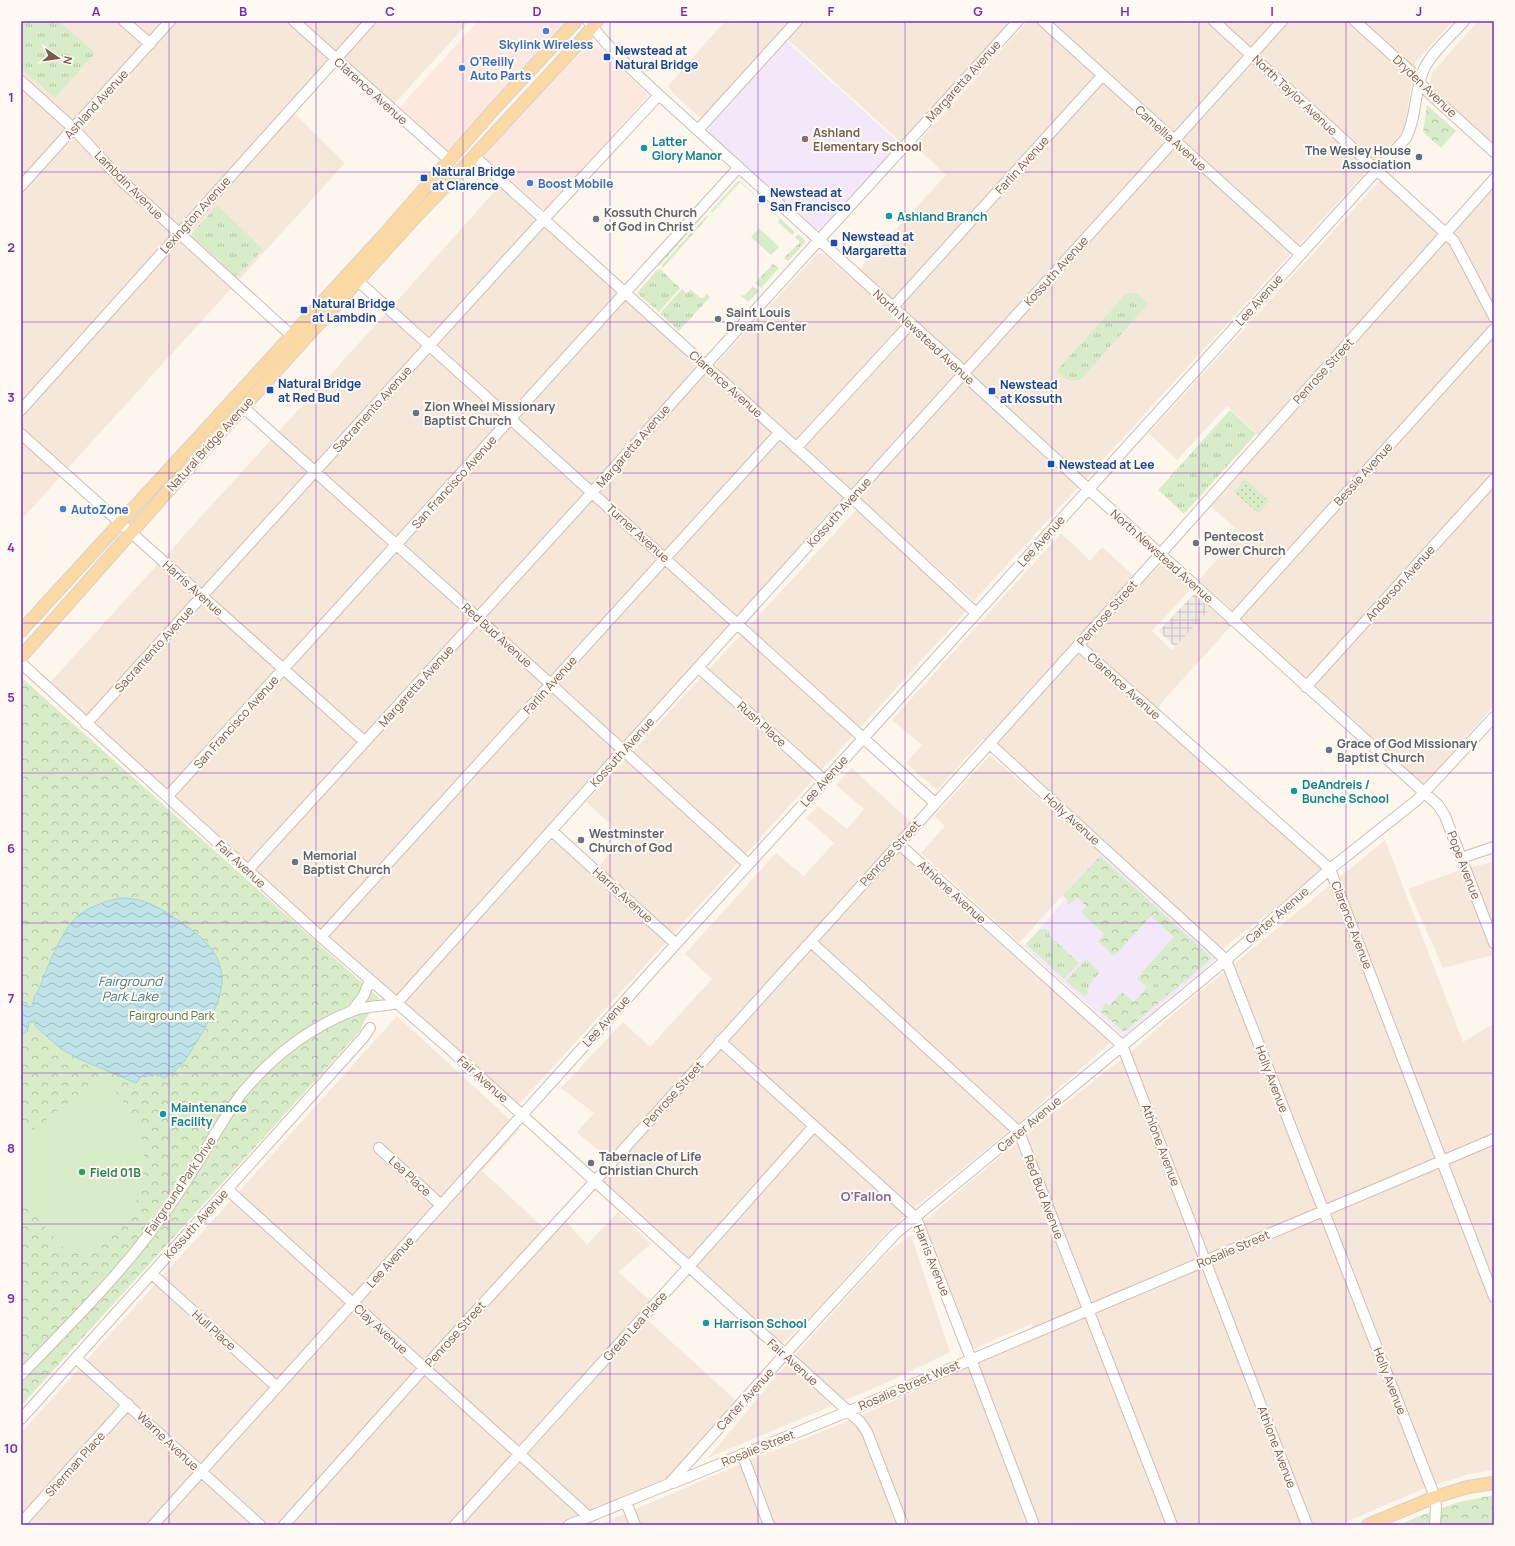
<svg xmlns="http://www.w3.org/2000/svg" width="1515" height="1546" viewBox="0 0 1515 1546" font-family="Manrope,sans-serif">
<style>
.residential{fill:#f5e8da}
.commercial{fill:#fde8e0}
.industrial{fill:url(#industrial-grid)}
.education{fill:#f3e8fa}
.grass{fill:url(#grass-tufts)}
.forest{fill:url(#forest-crowns);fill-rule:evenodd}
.garden{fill:url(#garden-dots)}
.pitch{fill:#d8ecc9}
.water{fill:url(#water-waves);stroke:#a5d3da}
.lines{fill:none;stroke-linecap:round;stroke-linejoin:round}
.minor-casing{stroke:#d1beb0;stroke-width:12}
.major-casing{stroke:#dad1cd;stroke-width:14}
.minor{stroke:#fff;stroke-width:10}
.major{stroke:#fbd9a5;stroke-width:12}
.grid{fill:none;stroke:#7b2cbf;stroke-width:1;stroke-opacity:0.55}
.shop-dot{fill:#3f7fe0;stroke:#fffaf3;stroke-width:1.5}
.transit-dot{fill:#1a4fb4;stroke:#fffaf3;stroke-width:1.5}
.education-dot{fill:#8d6e63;stroke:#fffaf3;stroke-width:1.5}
.culture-dot{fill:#0f9aa8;stroke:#fffaf3;stroke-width:1.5}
.service-dot{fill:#5c6f8a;stroke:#fffaf3;stroke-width:1.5}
.worship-dot{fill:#6b7280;stroke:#fffaf3;stroke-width:1.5}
.leisure-dot{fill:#2e9e5b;stroke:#fffaf3;stroke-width:1.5}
.labels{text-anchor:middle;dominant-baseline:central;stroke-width:4;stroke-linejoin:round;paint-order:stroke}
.shop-label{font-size:12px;font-weight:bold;fill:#366cbe;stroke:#fffaf3;text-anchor:start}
.transit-label{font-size:12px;font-weight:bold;fill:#164399;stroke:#fffaf3;text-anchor:start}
.street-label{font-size:12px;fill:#7a5c4d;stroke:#fffaf3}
.education-label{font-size:12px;font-weight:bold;fill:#785e54;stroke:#fffaf3;text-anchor:start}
.culture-label{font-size:12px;font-weight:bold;fill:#0d838f;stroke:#fffaf3;text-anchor:start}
.service-label{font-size:12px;font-weight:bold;fill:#4e5e75;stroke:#fffaf3;text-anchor:end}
.worship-label{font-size:12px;font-weight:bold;fill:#5b616d;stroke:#fffaf3;text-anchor:start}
.park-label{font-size:12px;fill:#537a41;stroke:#fffaf3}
.leisure-label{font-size:12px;font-weight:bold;fill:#27864d;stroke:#fffaf3;text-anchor:start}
.water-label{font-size:13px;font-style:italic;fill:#437c86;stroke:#fffaf3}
.neighbourhood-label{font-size:13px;font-weight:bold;fill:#846695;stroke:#fffaf3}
.neatline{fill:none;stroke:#7b2cbf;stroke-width:1.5}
.grid-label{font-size:13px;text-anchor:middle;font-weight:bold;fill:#7b2cbf}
</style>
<defs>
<pattern id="industrial-grid" width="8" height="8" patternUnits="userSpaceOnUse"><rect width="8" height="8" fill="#efe9e4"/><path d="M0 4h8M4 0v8" fill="none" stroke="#c7c0bb"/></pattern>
<pattern id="grass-tufts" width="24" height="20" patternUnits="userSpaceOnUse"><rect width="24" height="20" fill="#d8ecc9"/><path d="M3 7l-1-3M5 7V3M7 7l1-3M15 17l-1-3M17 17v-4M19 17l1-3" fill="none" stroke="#b4c2a5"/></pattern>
<pattern id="forest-crowns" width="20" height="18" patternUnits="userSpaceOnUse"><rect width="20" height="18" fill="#d8ecc9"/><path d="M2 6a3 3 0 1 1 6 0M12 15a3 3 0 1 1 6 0" fill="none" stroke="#b4c2a5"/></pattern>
<pattern id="garden-dots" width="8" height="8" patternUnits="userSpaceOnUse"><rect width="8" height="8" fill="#d8ecc9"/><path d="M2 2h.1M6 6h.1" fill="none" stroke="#b4c2a5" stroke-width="1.8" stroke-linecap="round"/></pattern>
<pattern id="water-waves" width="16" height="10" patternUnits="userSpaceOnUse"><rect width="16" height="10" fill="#bfe3e8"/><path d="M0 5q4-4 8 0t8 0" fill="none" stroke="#a0bbbe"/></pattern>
</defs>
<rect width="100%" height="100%" fill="#fdf6ec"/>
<path class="residential" d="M21 21H470L393 105 336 52 294 113 345 163 21 520V97L29 88 21 81Z
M725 21H1012L905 146 784 36 705 122 675 95 668 86Z
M1028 21H1453L1415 63 1404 130 974 601 721 373 717 366V363L818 253 824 254 851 278 946 175 915 146Z
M1478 21H1494V152L1429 93 1432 73Z
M1383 177 1446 234 1494 178V706L1424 784 1199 580 1240 533 1210 505 1265 442 1227 406 1177 460 1149 433Z
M502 183 852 498 412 987 553 839 554 838 593 872 625 837 586 802 860 506 966 609V611L515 1109 46 687 390 309Z
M1061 533 1090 561 1102 547 1142 583 1161 564 1164 565 1191 589 1152 631 1172 650 1211 608 1231 626 1156 709 1326 865 1273 910 1218 952 983 739 937 790 906 763 922 745 892 720Z
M990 755 1101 853 1019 943 921 853 945 826 934 816Z
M852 768 915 826 899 843 1115 1039 1014 1127 909 1212 884 1235 813 1314 782 1344 603 1182 616 1166 577 1132 594 1113 561 1088 623 1022 650 1047 712 979 685 954 776 853 804 876 834 843 806 818 818 806 847 829 864 809 836 785Z
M1385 840 1463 1042 1494 1023V1470L1469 1474 1423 1489 1339 1525H599L745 1462 846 1422 1032 1339 1030 1334 1033 1323 974 1349 923 1222 1030 1131 1132 1051 1179 1009Z
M1494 862V955L1443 968 1408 889 1465 868Z
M397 1016 520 1129 482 1171 544 1228 558 1212 587 1245 618 1212 651 1244 618 1272 655 1305 644 1317 740 1404 669 1484 577 1525H21V1433Z
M911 1235 950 1352 888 1382 708 1458 777 1375 886 1254Z"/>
<path class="commercial" d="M478 21H569L450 150 446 151 398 109Z
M587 41 591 42 646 92 647 97 547 209H543L484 159 483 155Z"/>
<path class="industrial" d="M1195 593 1211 608 1175 647 1159 631Z"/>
<path class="education" d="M786 41 900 144 824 227 820 230 816 229 710 134 709 130 710 126Z
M1101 853 1215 956V959L1214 961 1146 1018 1125 1035 1123 1036 1024 947 1065 899 1062 895Z"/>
<path class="grass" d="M21 21H59L95 53 55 98 21 68Z
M738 181H740L795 232 792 235 778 222 780 219 740 182 712 213 710 212Z
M217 205 263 249 237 277 191 235Z
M704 214H705L659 266 657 265Z
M707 215 708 217 662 269V265Z
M798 234 805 240 804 244 788 261 784 258 800 242 795 237Z
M773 264 779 268 761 288 755 283Z
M660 269 680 288 659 312 637 293 657 270Z
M753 286 759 291 748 302 741 296 742 294 744 296Z
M682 289 686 293 691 290 702 299 707 294 710 297 679 331 660 313Z
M1131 293H1137L1148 304 1082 378C1071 384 1066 379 1057 372L1058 369 1125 295Z
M1230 410 1256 434 1184 514 1158 490Z
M1040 929H1046L1050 932 1049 935 1079 963 1064 979 1026 944Z
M1086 959 1100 972 1088 986 1089 988 1087 990 1089 993 1085 997 1066 981Z
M1153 981 1166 993 1161 999 1147 987Z"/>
<path class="forest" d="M1427 105 1456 131 1441 148 1423 132Z
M21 677 379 998 362 1025 360 1031 21 1406Z
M1100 856 1212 958 1124 1032 1100 1011 1106 1003 1109 1006 1122 992 1134 1002 1147 987 1137 978 1174 937 1151 916 1114 956 1098 941 1104 934 1081 912 1086 906 1077 897 1069 905 1067 903 1068 900 1063 895ZM1153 981 1166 993 1161 998 1147 987Z
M1494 1495V1525H1400L1417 1517 1459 1502Z"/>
<path class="garden" d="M1245 479 1269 501 1258 513 1234 492Z"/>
<path class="pitch" d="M759 228 779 247 771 255 751 237Z
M103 1076C113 1089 126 1103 134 1118 151 1148 146 1193 126 1220 123 1224 120 1229 116 1232 102 1243 86 1249 70 1255L21 1200V1139Z"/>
<path class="water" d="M120 898C144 898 157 906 176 919 235 956 232 987 197 1041 188 1056 180 1071 163 1078L158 1074 141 1077 136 1083 77 1058 60 1048 35 1026V1021L29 1022 28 1029 21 1036V1001L27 1003 28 1007 34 1006C34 1004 33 999 34 997 35 995 38 992 39 989 47 968 62 928 80 914 92 906 106 901 120 898Z"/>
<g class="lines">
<g class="minor-casing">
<path id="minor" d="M124 21 150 44
M294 21 449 160
M588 21C608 48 634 72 659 95L958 366 971 381 1096 496 1438 805 1445 816 1494 943
M1043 21 1300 254
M1214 21 1454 241 1494 317
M1355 21 1410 71 1429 93 1494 152
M21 81 73 128 123 182 292 336
M698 130 797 21
M474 156 852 498 976 613
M21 186 170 21
M358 281 935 803
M893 307 1102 76
M243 407 478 618 748 864
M21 410 370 21
M21 434 365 742
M796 448 911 323
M1232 620 1494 329
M1078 645 1330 869 1494 1297
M21 663 321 937 444 1044 860 1422 867 1432 903 1525
M699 668 825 781
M1306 687 1494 479
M86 724 544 219 659 95
M990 744 1226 960 1435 1497 1436 1507 1435 1525
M168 796 739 167
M552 831 676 944
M899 844 1122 1045 1307 1525
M1461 858 1494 847
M248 870 587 498 711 359 1018 21
M321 937 779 433
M811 942 1019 1132 1172 1525
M353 1010 364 995 370 980
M720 1041 916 1218 971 1359 1034 1525
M379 1148 441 1205
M227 1189 589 1517
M152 1274 277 1387
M76 1358 260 1525
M21 1375C68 1326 118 1277 158 1222 178 1196 195 1167 212 1139 222 1123 231 1107 242 1093 271 1058 309 1028 352 1011 367 1005 382 1007 397 1003L618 756 1282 21
M21 1419 363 1038 370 1028
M742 1454 769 1525
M673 1483 864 1405 1494 1139
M626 1502 635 1525
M21 1523 128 1404
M153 1525 676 944 869 732 1406 138C1417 117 1414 90 1424 69 1433 51 1451 36 1464 21
M284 1525 424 1368 595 1181 1155 560 1494 179
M455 1525 693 1262 814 1126
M569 1525 669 1484 784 1355 895 1234 1226 960 1330 869 1417 800 1494 717"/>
</g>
<g class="major-casing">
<path id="major" d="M21 631 382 237 495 108 576 21
M21 657 199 456 411 222 474 156 585 36 597 21
M1368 1525 1435 1497 1468 1487 1494 1483"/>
</g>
<use href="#minor" class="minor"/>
<use href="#major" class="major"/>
</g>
<path class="grid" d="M169 21V1525M316 21V1525M463 21V1525M610 21V1525M758 21V1525M905 21V1525M1052 21V1525M1199 21V1525M1346 21V1525M21 172H1494M21 322H1494M21 473H1494M21 623H1494M21 773H1494M21 923H1494M21 1073H1494M21 1224H1494M21 1374H1494"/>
<g class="shop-dot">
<circle cx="546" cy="31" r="4"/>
<circle cx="462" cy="68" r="4"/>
<circle cx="530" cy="183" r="4"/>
<circle cx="63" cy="509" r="4"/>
</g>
<g class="transit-dot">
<rect x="603" y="53" width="8" height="8" rx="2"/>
<rect x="420" y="174" width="8" height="8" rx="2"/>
<rect x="758" y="195" width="8" height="8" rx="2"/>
<rect x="830" y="239" width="8" height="8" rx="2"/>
<rect x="300" y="306" width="8" height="8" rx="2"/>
<rect x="266" y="386" width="8" height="8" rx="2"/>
<rect x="988" y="387" width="8" height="8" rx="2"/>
<rect x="1047" y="460" width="8" height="8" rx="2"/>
</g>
<circle class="education-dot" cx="805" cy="139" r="4"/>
<g class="culture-dot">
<circle cx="644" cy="148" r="4"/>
<circle cx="889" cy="216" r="4"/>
<circle cx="1294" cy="791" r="4"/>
<circle cx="163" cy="1114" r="4"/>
<circle cx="706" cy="1323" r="4"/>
</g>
<circle class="service-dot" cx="1419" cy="157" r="4"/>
<g class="worship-dot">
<circle cx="596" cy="219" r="4"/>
<circle cx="718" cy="319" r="4"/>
<circle cx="416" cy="413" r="4"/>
<circle cx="1196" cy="543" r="4"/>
<circle cx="1329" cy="750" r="4"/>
<circle cx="581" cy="840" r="4"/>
<circle cx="295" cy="862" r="4"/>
<circle cx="591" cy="1163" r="4"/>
</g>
<circle class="leisure-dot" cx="82" cy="1172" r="4"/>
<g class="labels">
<g class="shop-label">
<text x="546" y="44" text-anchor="middle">Skylink Wireless</text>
<text x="470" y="61">O'Reilly<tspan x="470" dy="14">Auto Parts</tspan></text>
<text x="538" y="183">Boost Mobile</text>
<text x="71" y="509">AutoZone</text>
</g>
<g class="transit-label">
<text x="615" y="50">Newstead at<tspan x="615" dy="14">Natural Bridge</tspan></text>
<text x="432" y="171">Natural Bridge<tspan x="432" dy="14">at Clarence</tspan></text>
<text x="770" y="192">Newstead at<tspan x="770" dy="14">San Francisco</tspan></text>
<text x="842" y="236">Newstead at<tspan x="842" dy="14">Margaretta</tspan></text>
<text x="312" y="303">Natural Bridge<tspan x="312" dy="14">at Lambdin</tspan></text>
<text x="278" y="383">Natural Bridge<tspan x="278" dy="14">at Red Bud</tspan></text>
<text x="1000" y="384">Newstead<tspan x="1000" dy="14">at Kossuth</tspan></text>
<text x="1059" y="464">Newstead at Lee</text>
</g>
<g class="street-label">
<text transform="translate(963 81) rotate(-48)">Margaretta Avenue</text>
<text transform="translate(1425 86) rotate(44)">Dryden Avenue</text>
<text transform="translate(371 91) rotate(42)">Clarence Avenue</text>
<text transform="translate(1295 95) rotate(43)">North Taylor Avenue</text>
<text transform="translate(96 104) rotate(-48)">Ashland Avenue</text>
<text transform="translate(1171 138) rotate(42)">Camellia Avenue</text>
<text transform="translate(1022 165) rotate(-48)">Farlin Avenue</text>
<text transform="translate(129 185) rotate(45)">Lambdin Avenue</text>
<text transform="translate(195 215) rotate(-48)">Lexington Avenue</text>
<text transform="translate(1056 271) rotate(-48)">Kossuth Avenue</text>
<text transform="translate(1259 300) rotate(-48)">Lee Avenue</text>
<text transform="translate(924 337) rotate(43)">North Newstead Avenue</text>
<text transform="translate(1323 371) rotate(-48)">Penrose Street</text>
<text transform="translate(726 384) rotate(42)">Clarence Avenue</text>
<text transform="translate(372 409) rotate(-48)">Sacramento Avenue</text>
<text transform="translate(210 444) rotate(-48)">Natural Bridge Avenue</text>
<text transform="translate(633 446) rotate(-49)">Margaretta Avenue</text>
<text transform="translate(1363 474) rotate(-48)">Bessie Avenue</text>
<text transform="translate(454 482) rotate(-48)">San Francisco Avenue</text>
<text transform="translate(839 512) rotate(-48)">Kossuth Avenue</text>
<text transform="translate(638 533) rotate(42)">Turner Avenue</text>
<text transform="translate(1041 541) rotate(-48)">Lee Avenue</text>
<text transform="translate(1162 556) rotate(42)">North Newstead Avenue</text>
<text transform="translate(1400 583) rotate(-48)">Anderson Avenue</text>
<text transform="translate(193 588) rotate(42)">Harris Avenue</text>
<text transform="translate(1107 613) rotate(-48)">Penrose Street</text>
<text transform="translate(497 635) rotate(42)">Red Bud Avenue</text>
<text transform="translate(154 649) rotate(-48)">Sacramento Avenue</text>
<text transform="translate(550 685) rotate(-48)">Farlin Avenue</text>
<text transform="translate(416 686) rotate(-48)">Margaretta Avenue</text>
<text transform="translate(1124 686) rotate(42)">Clarence Avenue</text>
<text transform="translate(236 722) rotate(-48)">San Francisco Avenue</text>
<text transform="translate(762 724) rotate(42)">Rush Place</text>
<text transform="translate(622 752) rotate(-48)">Kossuth Avenue</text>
<text transform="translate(824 781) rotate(-48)">Lee Avenue</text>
<text transform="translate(1072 819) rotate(42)">Holly Avenue</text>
<text transform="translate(890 853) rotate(-48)">Penrose Street</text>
<text transform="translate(241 864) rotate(43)">Fair Avenue</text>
<text transform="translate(1464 865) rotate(69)">Pope Avenue</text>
<text transform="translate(952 892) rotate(42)">Athlone Avenue</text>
<text transform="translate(623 895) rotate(42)">Harris Avenue</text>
<text transform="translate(1277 915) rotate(-41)">Carter Avenue</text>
<text transform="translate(1352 925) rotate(69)">Clarence Avenue</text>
<text transform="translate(606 1021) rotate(-48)">Lee Avenue</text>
<text transform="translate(483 1079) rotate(42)">Fair Avenue</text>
<text transform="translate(1272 1079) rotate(69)">Holly Avenue</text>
<text transform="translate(673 1094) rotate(-48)">Penrose Street</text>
<text transform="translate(1029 1124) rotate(-40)">Carter Avenue</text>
<text transform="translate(1161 1145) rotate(69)">Athlone Avenue</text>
<text transform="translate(410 1176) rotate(43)">Lea Place</text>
<text transform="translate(180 1186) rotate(-56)">Fairground Park Drive</text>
<text transform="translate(1044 1197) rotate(69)">Red Bud Avenue</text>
<text transform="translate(196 1224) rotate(-48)">Kossuth Avenue</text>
<text transform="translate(1233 1249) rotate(-23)">Rosalie Street</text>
<text transform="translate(932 1260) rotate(68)">Harris Avenue</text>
<text transform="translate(390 1262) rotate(-48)">Lee Avenue</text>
<text transform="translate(635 1326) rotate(-48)">Green Lea Place</text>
<text transform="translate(381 1329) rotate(42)">Clay Avenue</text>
<text transform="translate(214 1330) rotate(42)">Hull Place</text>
<text transform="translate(455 1334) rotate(-48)">Penrose Street</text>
<text transform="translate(793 1362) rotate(42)">Fair Avenue</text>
<text transform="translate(1390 1381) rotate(69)">Holly Avenue</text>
<text transform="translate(909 1385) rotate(-23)">Rosalie Street West</text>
<text transform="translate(745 1399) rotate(-48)">Carter Avenue</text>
<text transform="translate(168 1441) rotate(43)">Warne Avenue</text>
<text transform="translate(1277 1447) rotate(69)">Athlone Avenue</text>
<text transform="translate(758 1448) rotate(-22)">Rosalie Street</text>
<text transform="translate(75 1464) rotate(-48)">Sherman Place</text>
</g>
<g class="education-label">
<text x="813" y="132">Ashland<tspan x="813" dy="14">Elementary School</tspan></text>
</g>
<g class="culture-label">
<text x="652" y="141">Latter<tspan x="652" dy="14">Glory Manor</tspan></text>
<text x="897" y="216">Ashland Branch</text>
<text x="1302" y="784">DeAndreis /<tspan x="1302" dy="14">Bunche School</tspan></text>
<text x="171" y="1107">Maintenance<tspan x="171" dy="14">Facility</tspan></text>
<text x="714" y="1323">Harrison School</text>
</g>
<g class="service-label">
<text x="1411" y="150">The Wesley House<tspan x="1411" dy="14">Association</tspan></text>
</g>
<g class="worship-label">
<text x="604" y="212">Kossuth Church<tspan x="604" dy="14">of God in Christ</tspan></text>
<text x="726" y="312">Saint Louis<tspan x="726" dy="14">Dream Center</tspan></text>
<text x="424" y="406">Zion Wheel Missionary<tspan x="424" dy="14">Baptist Church</tspan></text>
<text x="1204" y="536">Pentecost<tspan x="1204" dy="14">Power Church</tspan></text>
<text x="1337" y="743">Grace of God Missionary<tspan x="1337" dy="14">Baptist Church</tspan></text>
<text x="589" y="833">Westminster<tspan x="589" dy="14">Church of God</tspan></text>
<text x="303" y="855">Memorial<tspan x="303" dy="14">Baptist Church</tspan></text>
<text x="599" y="1156">Tabernacle of Life<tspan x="599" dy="14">Christian Church</tspan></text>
</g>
<g class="park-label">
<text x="172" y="1015">Fairground Park</text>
</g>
<g class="leisure-label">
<text x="90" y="1172">Field 01B</text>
</g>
<g class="water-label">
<text x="130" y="981">Fairground<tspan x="130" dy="15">Park Lake</tspan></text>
</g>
<g class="neighbourhood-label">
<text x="866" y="1196">O'Fallon</text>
</g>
</g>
<rect width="1515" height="1546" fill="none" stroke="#fffaf3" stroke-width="44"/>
<g transform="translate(58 58) rotate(103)" stroke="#fffaf3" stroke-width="3" paint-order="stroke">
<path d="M0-3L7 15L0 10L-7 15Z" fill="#7a5c4d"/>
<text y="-6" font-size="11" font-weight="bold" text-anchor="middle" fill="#7a5c4d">N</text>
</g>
<rect x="22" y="22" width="1471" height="1502" class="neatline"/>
<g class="grid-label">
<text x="96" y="16">A</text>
<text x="243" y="16">B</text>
<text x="390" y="16">C</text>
<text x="537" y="16">D</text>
<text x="684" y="16">E</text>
<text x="831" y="16">F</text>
<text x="978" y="16">G</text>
<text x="1125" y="16">H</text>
<text x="1272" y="16">I</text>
<text x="1419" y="16">J</text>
<text x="11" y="102">1</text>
<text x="11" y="252">2</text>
<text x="11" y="402">3</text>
<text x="11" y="552">4</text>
<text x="11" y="702">5</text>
<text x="11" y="853">6</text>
<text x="11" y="1003">7</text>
<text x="11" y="1153">8</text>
<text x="11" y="1303">9</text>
<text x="11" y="1453">10</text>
</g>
</svg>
